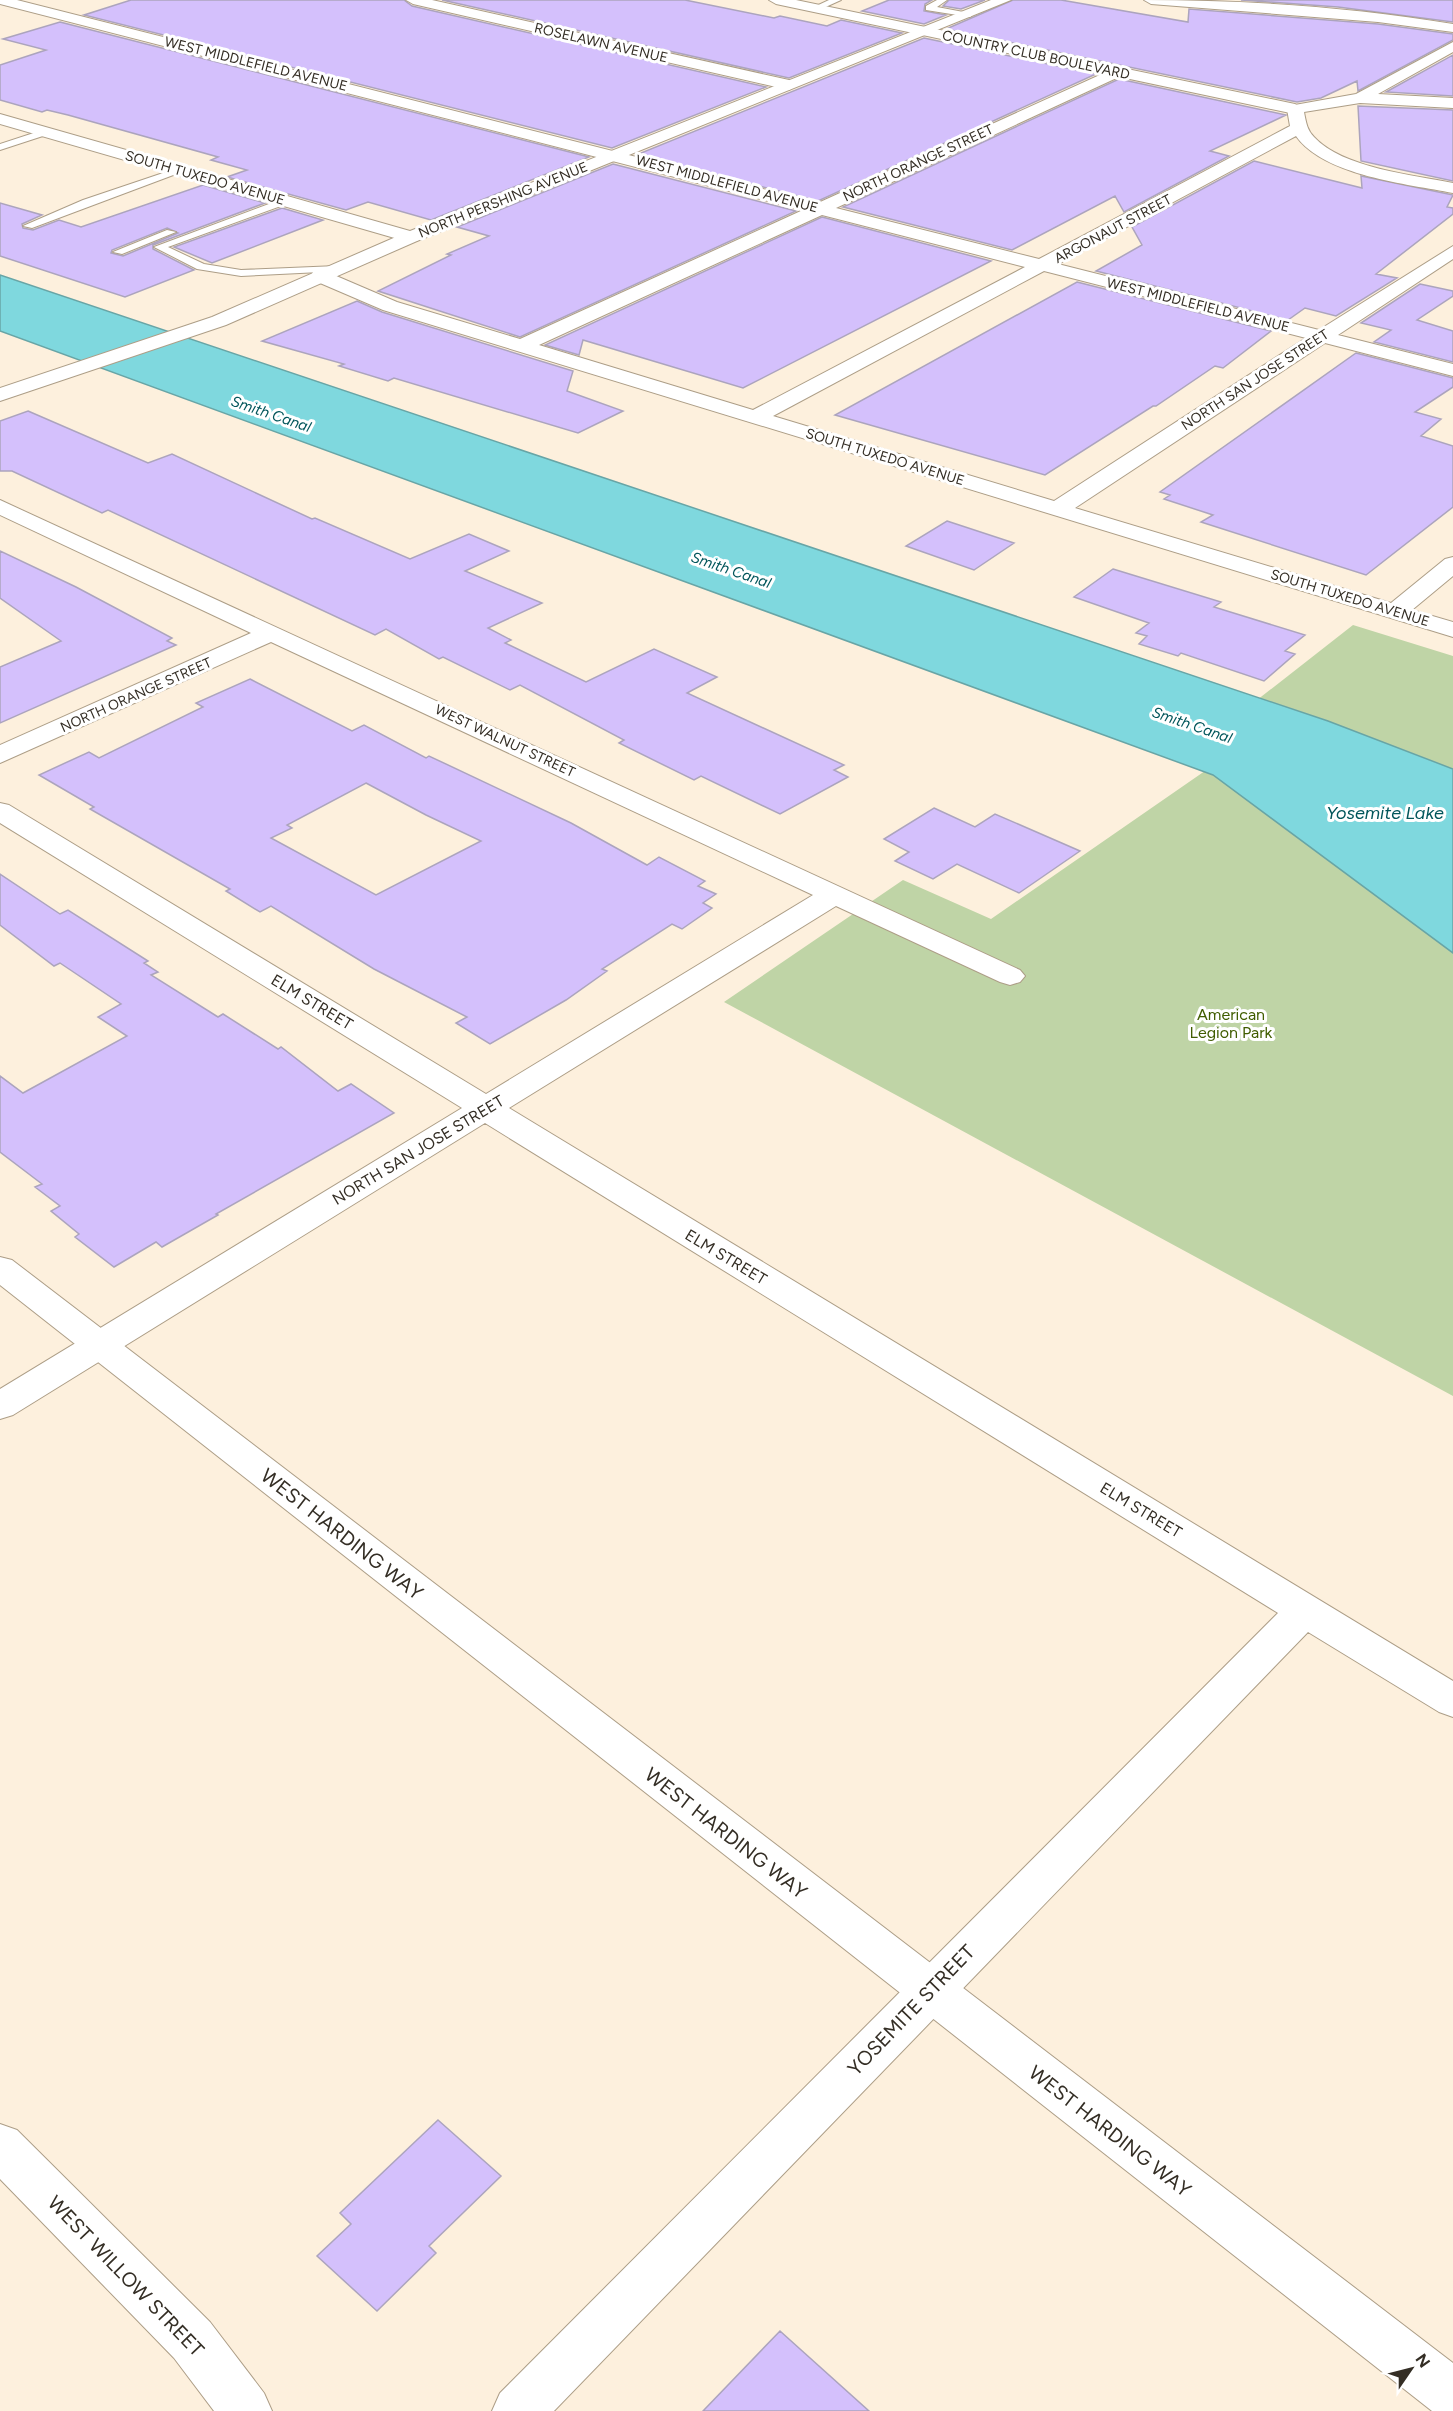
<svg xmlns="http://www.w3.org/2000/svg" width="1453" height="2411" viewBox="0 0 1453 2411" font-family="Figtree,sans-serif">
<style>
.green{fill:#bfd4a6}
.water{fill:#7fd8de;stroke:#68a5a6;stroke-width:1.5}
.building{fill:#d4c0fc;stroke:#aca4bd;stroke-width:1.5;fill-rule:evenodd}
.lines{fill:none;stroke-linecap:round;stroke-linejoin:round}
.service-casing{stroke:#ad9e87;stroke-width:2}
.minor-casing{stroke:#ad9e87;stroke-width:2}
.tertiary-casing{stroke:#ad9e87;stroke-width:2}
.secondary-casing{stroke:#ad9e87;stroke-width:2}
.service{fill:#fff;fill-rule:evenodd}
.minor{fill:#fff;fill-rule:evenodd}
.tertiary{fill:#fff;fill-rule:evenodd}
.secondary{fill:#fff;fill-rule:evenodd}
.labels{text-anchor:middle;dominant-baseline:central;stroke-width:6;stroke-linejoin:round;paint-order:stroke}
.far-street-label{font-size:14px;fill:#342e25;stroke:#fff}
.far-water-label{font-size:15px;font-style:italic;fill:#02565b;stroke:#fff}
.street-label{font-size:16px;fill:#342e25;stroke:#fff}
.park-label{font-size:16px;fill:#405d00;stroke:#fff}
.water-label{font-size:18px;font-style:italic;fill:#02565b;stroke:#fff}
.near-street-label{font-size:20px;fill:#342e25;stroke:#fff}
</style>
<rect width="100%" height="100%" fill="#fdf0dd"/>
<path class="green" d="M1353 625 1453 656V1396L724 1002 903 880 991 919 1215 764 1243 711Z"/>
<path class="water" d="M0 275 1328 721 1453 769V953L1213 775 0 331Z"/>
<path class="building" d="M131 0H404L412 6 766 87 612 148 84 15Z
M442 0H685L774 18 780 16 827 26 841 20 902 33 789 78Z
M889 0H932L925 4 924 11 946 15 924 24 862 11Z
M949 0H985L961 9 943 6Z
M1013 0H1061L1188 22 1189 9 1378 24 1453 34V40L1358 91 1357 81 1321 98 1297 102 946 29Z
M1241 0H1453V22L1338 7Z
M60 22 589 157 431 220 368 202 346 210 227 177 247 170 211 160 218 157 68 115 47 110 42 112 0 100V65L46 50 3 39Z
M924 38 1096 74 818 201 636 155Z
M1453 55V96L1386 92Z
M1119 79 1286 115 1210 151 1229 156 1124 212 1115 196 1012 250 843 207Z
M1358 106 1453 110V181L1361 161Z
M1254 161 1362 188 1361 176 1453 195 1447 207 1453 208V214L1376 274 1397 278 1336 316 1305 308 1288 320 1096 271 1142 245 1132 227Z
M613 164 796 211 520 337 378 291 451 255 447 254 489 236 457 227Z
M203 185 265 203 153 245V249L194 270 125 297 0 256V203L42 215 22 224 23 228 33 230 59 220 81 227ZM167 228 178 233 123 256 111 253 112 250Z
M282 208 323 220 212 263 174 247Z
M822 217 991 261 743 388 583 340 579 355 545 345Z
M1077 282 1271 331 1223 368 1215 366 1156 406H1153L1045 475 835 415Z
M1420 284 1453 291V296L1417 320 1453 331V362L1374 342 1391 330 1361 323Z
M357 301 382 312 573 371 567 391 623 411 578 433 394 378 388 381 339 366 344 364 262 341Z
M1356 353 1453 378V387L1415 412 1441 419 1421 436 1453 446V507L1366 575 1201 522 1213 515 1164 499 1170 495 1160 492Z
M28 411 148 463 172 454 312 519 315 518 410 559 469 534 509 551 465 571 542 603 488 628 511 640 505 643 586 682 654 649 717 677 687 693 844 765 834 770 848 777 780 814 701 776 694 780 619 743 624 740 520 685 510 690 443 657 439 659 386 629 375 635 108 510 102 513 12 471H0V421Z
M947 521 1014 543 974 570 906 546Z
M0 551 76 587 172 638 167 641 176 645 0 723V667L61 641 0 598Z
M1113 569 1221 602 1214 607 1305 635 1285 651 1295 654 1264 681 1181 653 1178 656 1139 644 1147 636 1136 633 1149 623 1074 597Z
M250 679 352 731 364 725 426 758 429 756 571 823 647 865 659 857 705 881 698 886 716 894 703 903 712 908 682 929 672 924 602 969 607 971 566 1000 490 1044 456 1023 467 1017 374 969 271 906 260 912 226 891 230 889 90 809 94 807 39 775 89 752 99 758 203 707 196 703ZM366 783 426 815 481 841 376 895 271 838 292 828 287 825Z
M934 808 975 827 995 814 1080 851 1019 893 957 864 933 879 895 861 909 852 884 839Z
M0 874 60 914 68 910 148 961 144 963 158 972 151 975 218 1017 223 1014 278 1049 281 1047 338 1091 351 1084 394 1113 216 1214 218 1215 162 1247 156 1242 114 1267 75 1237 79 1234 51 1211 60 1206 35 1187 42 1184 0 1152V1076L23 1093 127 1036 98 1017 121 1004 60 963 54 966 0 925Z
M438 2120 501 2176 429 2246 436 2253 377 2311 317 2256 351 2224 340 2213Z
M780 2331 869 2411H703Z"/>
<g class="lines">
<g class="service-casing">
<path id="service" d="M829 0H841L819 10 812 8Z
M937 0H947L937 7 974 14 970 17 926 10V6Z
M46 129 49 130V134L0 150V144Z
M175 169 184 171 32 228 23 226 83 200Z
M285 198 289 199V203L168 247 204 264 241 270 337 266 342 269 341 271 241 276 197 269 154 247Z
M167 230 176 232 122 254 113 252Z"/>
</g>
<g class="minor-casing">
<path id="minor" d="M0 0H17L818 203 1113 69H1123L1126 72 1123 75 836 208 1039 259 1290 126 1287 109 1289 106 1356 94 1453 42V52L1378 94 1453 98V108L1360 103 1304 112C1306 122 1307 130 1314 137 1342 168 1414 175 1453 183V193C1408 184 1324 176 1296 136L1058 264 1319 330 1453 246V259L1338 335 1453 364V376L1325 343 1075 508 1391 603 1445 559 1453 557V576L1412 610 1453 622V637L383 310 313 280 311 276 313 272H327L397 302 520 339 803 210 0 4ZM822 215 1025 267 753 410 539 345ZM1044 271 1306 338 1054 501 773 416Z
M406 0H432L789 80 797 85 789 90 413 4Z
M1144 0C1247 0 1352 7 1453 24V32L1378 22 1151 4Z
M0 114 417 233 420 237 417 241H405L0 124Z
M0 500 1020 970 1025 976 1020 982 1010 985 1000 982 836 906 509 1108 1453 1681V1717L1439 1712 1308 1632 554 2411H492L500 2393 1278 1613 485 1123 13 1415 0 1419V1389L462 1108 0 823V803L9 805 486 1094 813 895 271 642 0 763V745L251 633 0 515Z
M0 2124 17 2130 210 2322 264 2393 272 2411H214L174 2358 0 2179Z"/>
</g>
<g class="tertiary-casing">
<path id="tertiary" d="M769 0H796L1295 104 1303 109 1295 114 776 4Z
M0 1257 12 1260 1453 2363V2411H1432L0 1285Z"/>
</g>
<g class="secondary-casing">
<path id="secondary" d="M991 0H1011L417 241 226 325 0 401V388L212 317 405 233Z"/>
</g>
<use href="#service" class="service"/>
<use href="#minor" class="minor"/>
<use href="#tertiary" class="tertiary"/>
<use href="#secondary" class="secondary"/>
</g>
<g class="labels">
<g class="far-street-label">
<text transform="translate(601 43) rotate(13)">ROSELAWN AVENUE</text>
<text transform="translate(1036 55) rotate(12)">COUNTRY CLUB BOULEVARD</text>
<text transform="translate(256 64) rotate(14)">WEST MIDDLEFIELD AVENUE</text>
<text transform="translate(918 163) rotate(-25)">NORTH ORANGE STREET</text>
<text transform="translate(205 178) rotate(16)">SOUTH TUXEDO AVENUE</text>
<text transform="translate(727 184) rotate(15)">WEST MIDDLEFIELD AVENUE</text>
<text transform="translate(503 200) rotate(-22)">NORTH PERSHING AVENUE</text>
<text transform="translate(1113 229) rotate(-28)">ARGONAUT STREET</text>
<text transform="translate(1198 305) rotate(14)">WEST MIDDLEFIELD AVENUE</text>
<text transform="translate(1255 380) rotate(-33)">NORTH SAN JOSE STREET</text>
<text transform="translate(885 457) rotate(17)">SOUTH TUXEDO AVENUE</text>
<text transform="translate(1350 598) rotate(17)">SOUTH TUXEDO AVENUE</text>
<text transform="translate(136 695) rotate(-24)">NORTH ORANGE STREET</text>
<text transform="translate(505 741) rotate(25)">WEST WALNUT STREET</text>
</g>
<g class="far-water-label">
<text transform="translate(271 414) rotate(19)">Smith Canal</text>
<text transform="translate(731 570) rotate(19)">Smith Canal</text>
<text transform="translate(1192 725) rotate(19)">Smith Canal</text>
</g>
<g class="street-label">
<text transform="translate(312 1002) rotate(31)">ELM STREET</text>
<text transform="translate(418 1150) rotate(-31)">NORTH SAN JOSE STREET</text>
<text transform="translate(726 1257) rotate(31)">ELM STREET</text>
<text transform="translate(1141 1510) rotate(31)">ELM STREET</text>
</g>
<g class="park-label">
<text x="1231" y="1014">American<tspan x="1231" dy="18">Legion Park</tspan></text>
</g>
<g class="water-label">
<text x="1385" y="813">Yosemite Lake</text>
</g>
<g class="near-street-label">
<text transform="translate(342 1534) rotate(38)">WEST HARDING WAY</text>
<text transform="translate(726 1833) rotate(38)">WEST HARDING WAY</text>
<text transform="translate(911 2010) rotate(-46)">YOSEMITE STREET</text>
<text transform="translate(1110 2131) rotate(38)">WEST HARDING WAY</text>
<text transform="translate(126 2276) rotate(46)">WEST WILLOW STREET</text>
</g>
</g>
<g transform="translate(1411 2369) rotate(55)" stroke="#ffffff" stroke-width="4.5" paint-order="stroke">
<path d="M0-4.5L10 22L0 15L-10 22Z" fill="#342e25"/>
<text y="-9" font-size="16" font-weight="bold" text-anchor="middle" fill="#342e25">N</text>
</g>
</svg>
